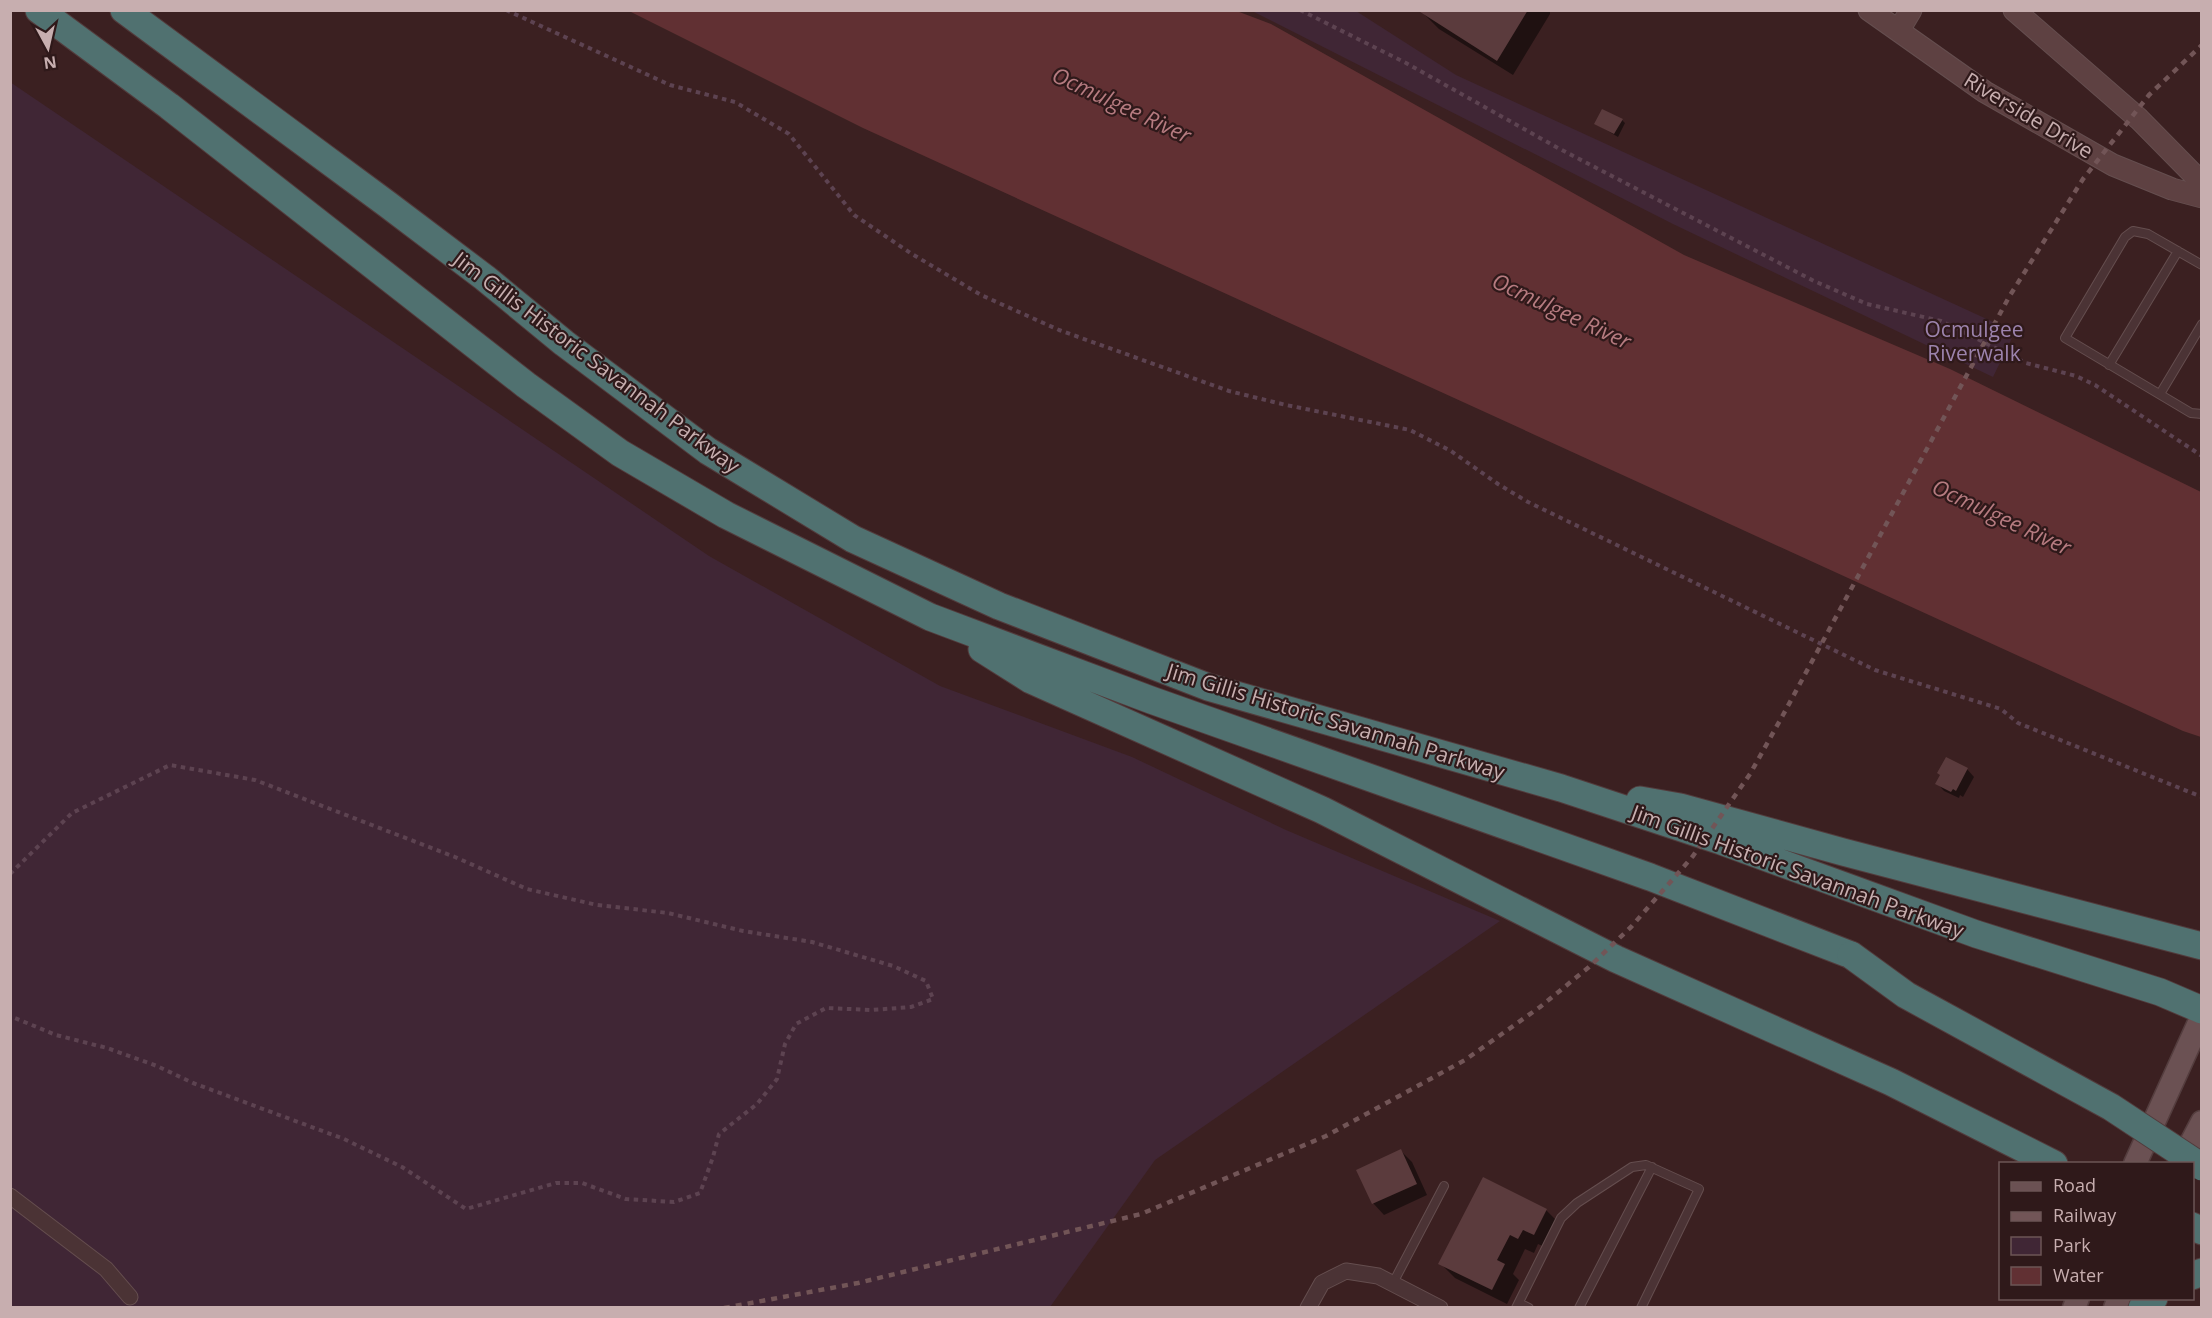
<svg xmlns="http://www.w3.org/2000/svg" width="2212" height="1318" viewBox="0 0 2212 1318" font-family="'Open Sans',sans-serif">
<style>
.green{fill:#402635}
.water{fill:#613033}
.shadow{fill:#0007}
.building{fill:#5b3b3d}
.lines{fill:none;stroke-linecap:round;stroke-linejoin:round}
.lane-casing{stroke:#654e4f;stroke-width:10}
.street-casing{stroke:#654e4f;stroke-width:17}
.secondary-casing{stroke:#654e4f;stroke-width:23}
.primary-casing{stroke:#543d3e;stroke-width:25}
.highway-casing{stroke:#523b3c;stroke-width:29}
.path{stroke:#5d4351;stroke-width:4;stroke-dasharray:4.5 4.5;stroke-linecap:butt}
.lane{stroke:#4b3335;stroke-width:8}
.street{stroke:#4b3335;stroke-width:15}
.secondary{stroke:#5e4142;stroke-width:21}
.primary{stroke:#6b5153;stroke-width:22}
.highway{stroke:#507170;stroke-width:27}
.rail{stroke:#725557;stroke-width:4.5;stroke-dasharray:6 6;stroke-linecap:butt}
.highway-bridge-casing{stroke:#523b3c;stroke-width:29;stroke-linecap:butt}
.highway-bridge{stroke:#507170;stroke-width:27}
.labels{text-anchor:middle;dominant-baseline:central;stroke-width:4.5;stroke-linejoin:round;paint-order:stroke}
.street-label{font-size:21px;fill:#c7aeaf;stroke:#2f191a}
.park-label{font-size:21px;fill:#9c83ad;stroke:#2f191a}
.water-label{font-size:22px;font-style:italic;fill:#b67b80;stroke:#2f191a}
</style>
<rect width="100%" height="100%" fill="#3b2021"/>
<path class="green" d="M1252 11H1356L1456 75 2015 332 1993 377 1673 224Z
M10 82 709 556 940 686 1132 757 1286 830 1500 921 1155 1160 1050 1307H11Z"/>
<path class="water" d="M1234 10 1271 24 1684 255 1950 369 2201 492V737L2183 731 863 128 629 11Z"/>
<path class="shadow" d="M1426 10H1550V14L1513 75 1439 29 1424 14Z
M1622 120 1625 123 1618 137 1596 124Z
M1967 769 1974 777 1963 797 1960 795 1959 798 1944 791 1937 783Z
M1401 1151 1412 1162 1427 1195 1384 1215 1373 1203Z
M1546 1210 1561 1225 1549 1249 1538 1244 1534 1253 1525 1249 1513 1274 1519 1280 1507 1304 1455 1278 1440 1263Z"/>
<path class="building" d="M1417 10H1528L1497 61Z
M1602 109 1623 119 1614 134 1594 124Z
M1946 757 1968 768 1956 791 1953 789 1951 792 1935 784 1940 775 1937 773Z
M1401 1149 1417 1184 1372 1204 1356 1170Z
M1483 1177 1547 1209 1534 1235 1523 1230 1518 1239 1510 1235 1497 1260 1505 1264 1492 1290 1438 1264Z"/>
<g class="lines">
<g class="lane-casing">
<path id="lane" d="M2202 265 2148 234 2133 231 2125 237 2065 338 2191 413 2202 414
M2109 365 2178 251
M2160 394 2202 324
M1393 1283 1444 1186
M1519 1303 1529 1308
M1516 1308 1561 1218 1577 1203 1632 1167 1646 1165 1699 1189 1641 1308
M1579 1308 1652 1167"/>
</g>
<g class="street-casing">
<path id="street" d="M10 1196 106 1269 130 1297
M1308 1308 1322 1283 1346 1271 1378 1276 1440 1308"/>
</g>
<g class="secondary-casing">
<path id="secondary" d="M1869 10 1985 92 2113 165 2172 189 2202 197
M2014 10 2139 119 2202 183
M1899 30 1911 10"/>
</g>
<g class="primary-casing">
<path id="primary" d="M2135 1164 2202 1016
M2180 1164 2202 1122
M2074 1308 2078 1298
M2115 1308 2119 1298"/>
</g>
<g class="highway-casing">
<path id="highway" d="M39 10 169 106 526 385 620 453 726 515 930 617 1151 700 1650 877 1851 955
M124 10 387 204 485 278 564 343 708 451 853 539 999 606 1208 687 1561 788 1721 841 1976 934 2160 992 2202 1010
M982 649 1031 680 1322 810 1616 959 1891 1082 2054 1164
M1640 800 1680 807 1843 852 2202 946
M2192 1226 2202 1231
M2192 1276 2202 1272
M2142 1308 2154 1298"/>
</g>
<path class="path" d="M506 10 670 85 735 102 789 134 854 215 912 254 981 295 1059 330 1229 391 1286 405 1410 430 1451 451 1498 484 1528 502 1875 670 2001 709 2018 723 2202 797
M1300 10 1406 63 1558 148 1814 281 1867 304 1941 321 2026 363 2076 376 2095 385 2202 456
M10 874 72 813 170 765 255 780 455 857 527 889 597 905 668 913 743 931 812 942 893 966 926 981 933 999 911 1007 872 1010 826 1008 796 1024 785 1044 777 1079 757 1104 719 1134 713 1157 700 1193 674 1202 626 1199 582 1183H556L466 1209 402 1167 344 1139 193 1083 157 1066 107 1048 56 1035 10 1016"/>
<use href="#lane" class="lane"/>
<use href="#street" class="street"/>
<use href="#secondary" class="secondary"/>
<use href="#primary" class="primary"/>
<use href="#highway" class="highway"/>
<path class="rail" d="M724 1308 858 1283 1141 1214 1326 1136 1465 1060 1540 1007 1589 967 1631 927 1693 856 1750 774 1783 715 2009 297 2083 179 2149 95 2202 45"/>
<g class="highway-bridge-casing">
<path id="highway-bridge" d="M1851 955 1906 995 2111 1107 2202 1167"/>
</g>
<use href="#highway-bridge" class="highway-bridge"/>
</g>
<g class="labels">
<g class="street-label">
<text transform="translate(2029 115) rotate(31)">Riverside Drive</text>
<text transform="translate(597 362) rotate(37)">Jim Gillis Historic Savannah Parkway</text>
<text transform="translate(1336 721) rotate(17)">Jim Gillis Historic Savannah Parkway</text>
<text transform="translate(1798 871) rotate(20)">Jim Gillis Historic Savannah Parkway</text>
</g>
<g class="park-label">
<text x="1974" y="329">Ocmulgee<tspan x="1974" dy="24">Riverwalk</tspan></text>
</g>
<g class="water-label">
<text transform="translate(1122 104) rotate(25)">Ocmulgee River</text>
<text transform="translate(1562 310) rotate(25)">Ocmulgee River</text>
<text transform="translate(2002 516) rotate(25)">Ocmulgee River</text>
</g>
</g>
<rect width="2212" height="1318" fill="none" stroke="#c7aeaf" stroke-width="24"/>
<rect x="1999" y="1162" width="195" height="138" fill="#2f191a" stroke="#6c5556" stroke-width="1.5"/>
<rect x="2011" y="1182" width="30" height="9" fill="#6b5153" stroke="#6c5556" stroke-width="1.5"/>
<text x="2053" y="1192" font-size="18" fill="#c7aeaf">Road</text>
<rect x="2011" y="1212" width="30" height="9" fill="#725557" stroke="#6c5556" stroke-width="1.5"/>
<text x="2053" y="1222" font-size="18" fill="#c7aeaf">Railway</text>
<rect x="2011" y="1237" width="30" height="18" fill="#402635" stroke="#6c5556" stroke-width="1.5"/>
<text x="2053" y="1252" font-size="18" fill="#c7aeaf">Park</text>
<rect x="2011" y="1267" width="30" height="18" fill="#613033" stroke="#6c5556" stroke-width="1.5"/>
<text x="2053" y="1282" font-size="18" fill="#c7aeaf">Water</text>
<g transform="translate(48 48) rotate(172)" stroke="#2f191a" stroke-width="4.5" paint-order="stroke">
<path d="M0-4.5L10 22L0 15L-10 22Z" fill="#c7aeaf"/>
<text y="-9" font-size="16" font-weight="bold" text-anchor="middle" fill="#c7aeaf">N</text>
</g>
</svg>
